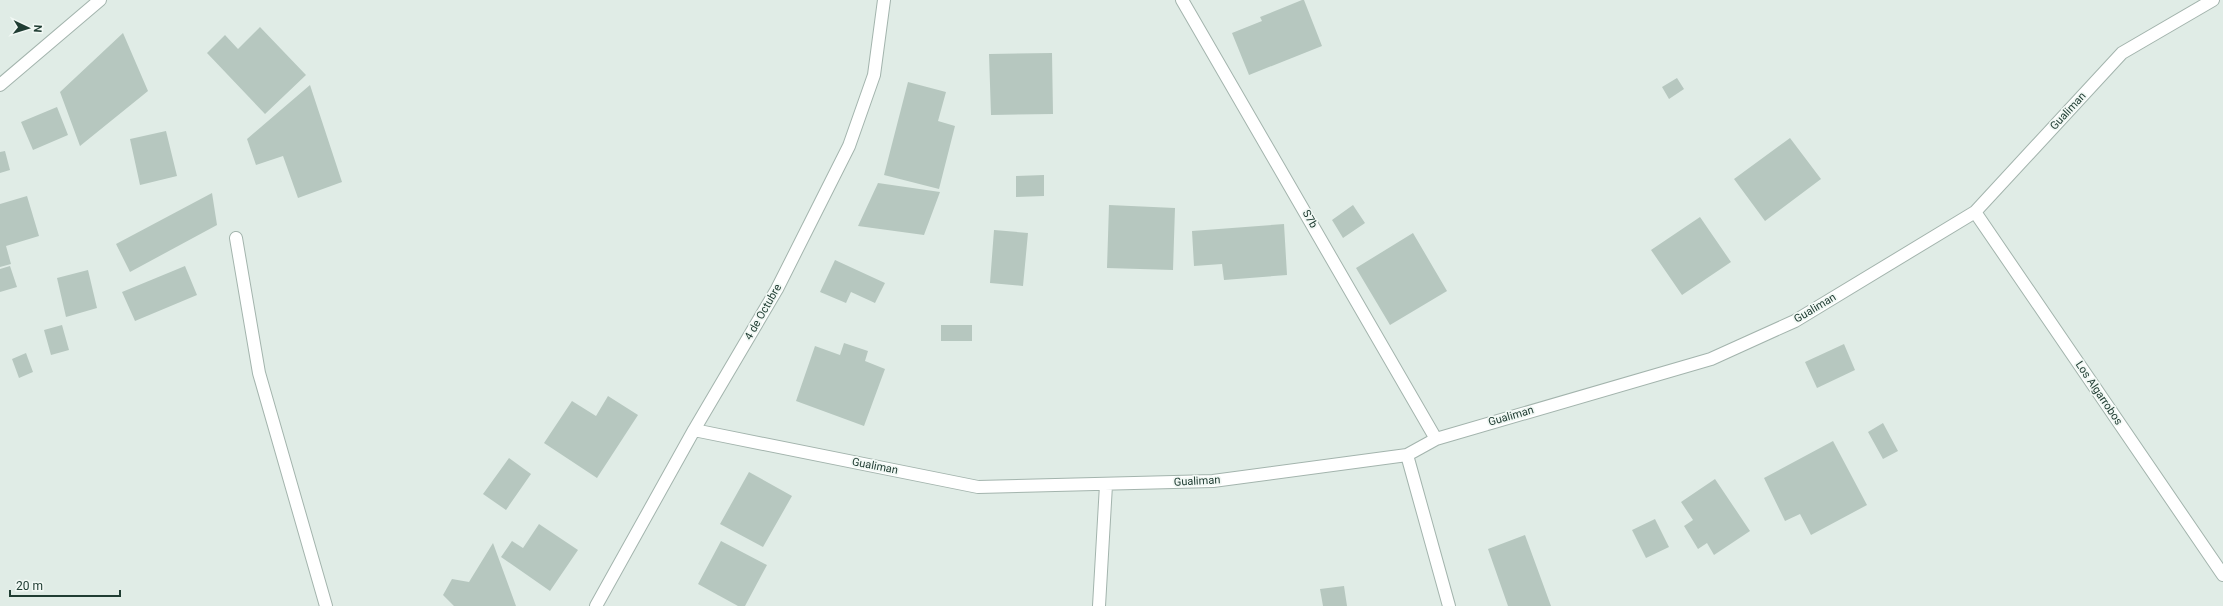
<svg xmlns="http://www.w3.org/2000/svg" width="2223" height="606" viewBox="0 0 2223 606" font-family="Roboto,sans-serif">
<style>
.building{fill:#b6c7bf}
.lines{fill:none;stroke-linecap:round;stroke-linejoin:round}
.service-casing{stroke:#a3b4ad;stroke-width:14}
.minor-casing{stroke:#a3b4ad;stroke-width:14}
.service{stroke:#fff;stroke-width:12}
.minor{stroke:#fff;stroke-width:12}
.labels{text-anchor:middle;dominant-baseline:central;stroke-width:3.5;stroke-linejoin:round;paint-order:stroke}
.street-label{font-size:11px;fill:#203d33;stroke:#f1f8f4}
</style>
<rect width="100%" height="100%" fill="#e0ece6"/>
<path class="building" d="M1302 0H1304L1322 46 1249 75 1232 33 1262 21 1260 17Z
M260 27 306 75 265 114 207 53 225 35 238 49Z
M123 33 148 91 80 146 60 92Z
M1052 53 1053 114 991 115 989 54Z
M1677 78 1684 89 1669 99 1662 87Z
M908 82 946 92 938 121 955 126 939 189 884 175Z
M310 85 342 182 298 198 283 156 256 165 247 139Z
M57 107 68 135 33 150 21 122Z
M166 131 177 176 140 185 130 139Z
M1790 138 1821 179 1765 221 1734 179Z
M5 151 10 170 0 173V152Z
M1044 175V196L1016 197V176Z
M878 183 940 192 924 235 858 226Z
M212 193 217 225 130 272 116 244Z
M27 196 39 236 6 246 11 264 0 267V204Z
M1109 205 1175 208 1173 270 1107 268Z
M1353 205 1365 223 1343 238 1332 220Z
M1700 217 1731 262 1682 295 1651 250Z
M1284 224 1287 275 1224 280 1222 264 1194 266 1192 231Z
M994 230 1028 233 1023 286 990 283Z
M1413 233 1447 291 1390 325 1356 268Z
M835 260 885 283 875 303 851 292 846 303 820 292Z
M10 266 17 287 0 292V269Z
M185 266 197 295 135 321 122 292Z
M88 270 97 308 66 317 57 278Z
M62 325 69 350 51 355 44 330Z
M941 325H972V341H941Z
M844 343 868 351 865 361 885 369 864 426 796 401 815 346 840 355Z
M1844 344 1855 370 1817 388 1805 362Z
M26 353 33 372 19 378 12 359Z
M608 396 638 415 597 478 544 443 572 401 596 416Z
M1883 423 1898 451 1883 459 1868 432Z
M1833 441 1867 505 1811 535 1800 514 1785 521 1764 478Z
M509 458 531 474 506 510 483 494Z
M749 472 792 496 763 547 720 524Z
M1715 479 1750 531 1714 555 1707 543 1698 549 1684 526 1693 520 1681 502Z
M1655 519 1669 547 1646 558 1632 530Z
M539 524 578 550 550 591 501 557 512 541 523 548Z
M1525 535 1551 606H1508L1488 549Z
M721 541 767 565 745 606H738L698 584Z
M493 543 516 606H454L443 595 452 579 469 582Z
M1344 586 1347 606H1323L1320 589Z"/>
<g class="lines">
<g class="service-casing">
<path id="service" d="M236 238 259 373 326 606"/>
</g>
<g class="minor-casing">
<path id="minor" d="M1182 0 1436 439
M0 85 100 0
M1975 212 2223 575
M694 430 978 487 1213 481 1407 455 1436 439 1711 359 1795 321 1975 212 2122 53 2213 0
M1407 455 1449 606
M596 606 694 430 777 289 849 146 874 75 884 0
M1099 606 1106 485"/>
</g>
<use href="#service" class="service"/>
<use href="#minor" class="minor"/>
</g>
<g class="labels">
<g class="street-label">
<text transform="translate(2068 111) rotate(-47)">Gualiman</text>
<text transform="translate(1310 219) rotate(60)">S7b</text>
<text transform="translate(1815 308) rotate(-31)">Gualiman</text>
<text transform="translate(763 312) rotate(-60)">4 de Octubre</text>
<text transform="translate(2099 393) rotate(56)">Los Algarrobos</text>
<text transform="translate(1511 416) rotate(-16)">Gualiman</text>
<text transform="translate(875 466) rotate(11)">Gualiman</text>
<text transform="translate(1197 481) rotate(-3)">Gualiman</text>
</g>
</g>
<g transform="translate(28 28) rotate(94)" stroke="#f1f8f4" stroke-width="3" paint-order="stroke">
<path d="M0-3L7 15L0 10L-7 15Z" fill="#203d33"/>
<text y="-6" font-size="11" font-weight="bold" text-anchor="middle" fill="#203d33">N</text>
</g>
<path d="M10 590v6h110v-6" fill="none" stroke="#203d33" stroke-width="2"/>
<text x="16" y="590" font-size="12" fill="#203d33" stroke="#f1f8f4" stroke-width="3" paint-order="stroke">20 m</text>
</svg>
